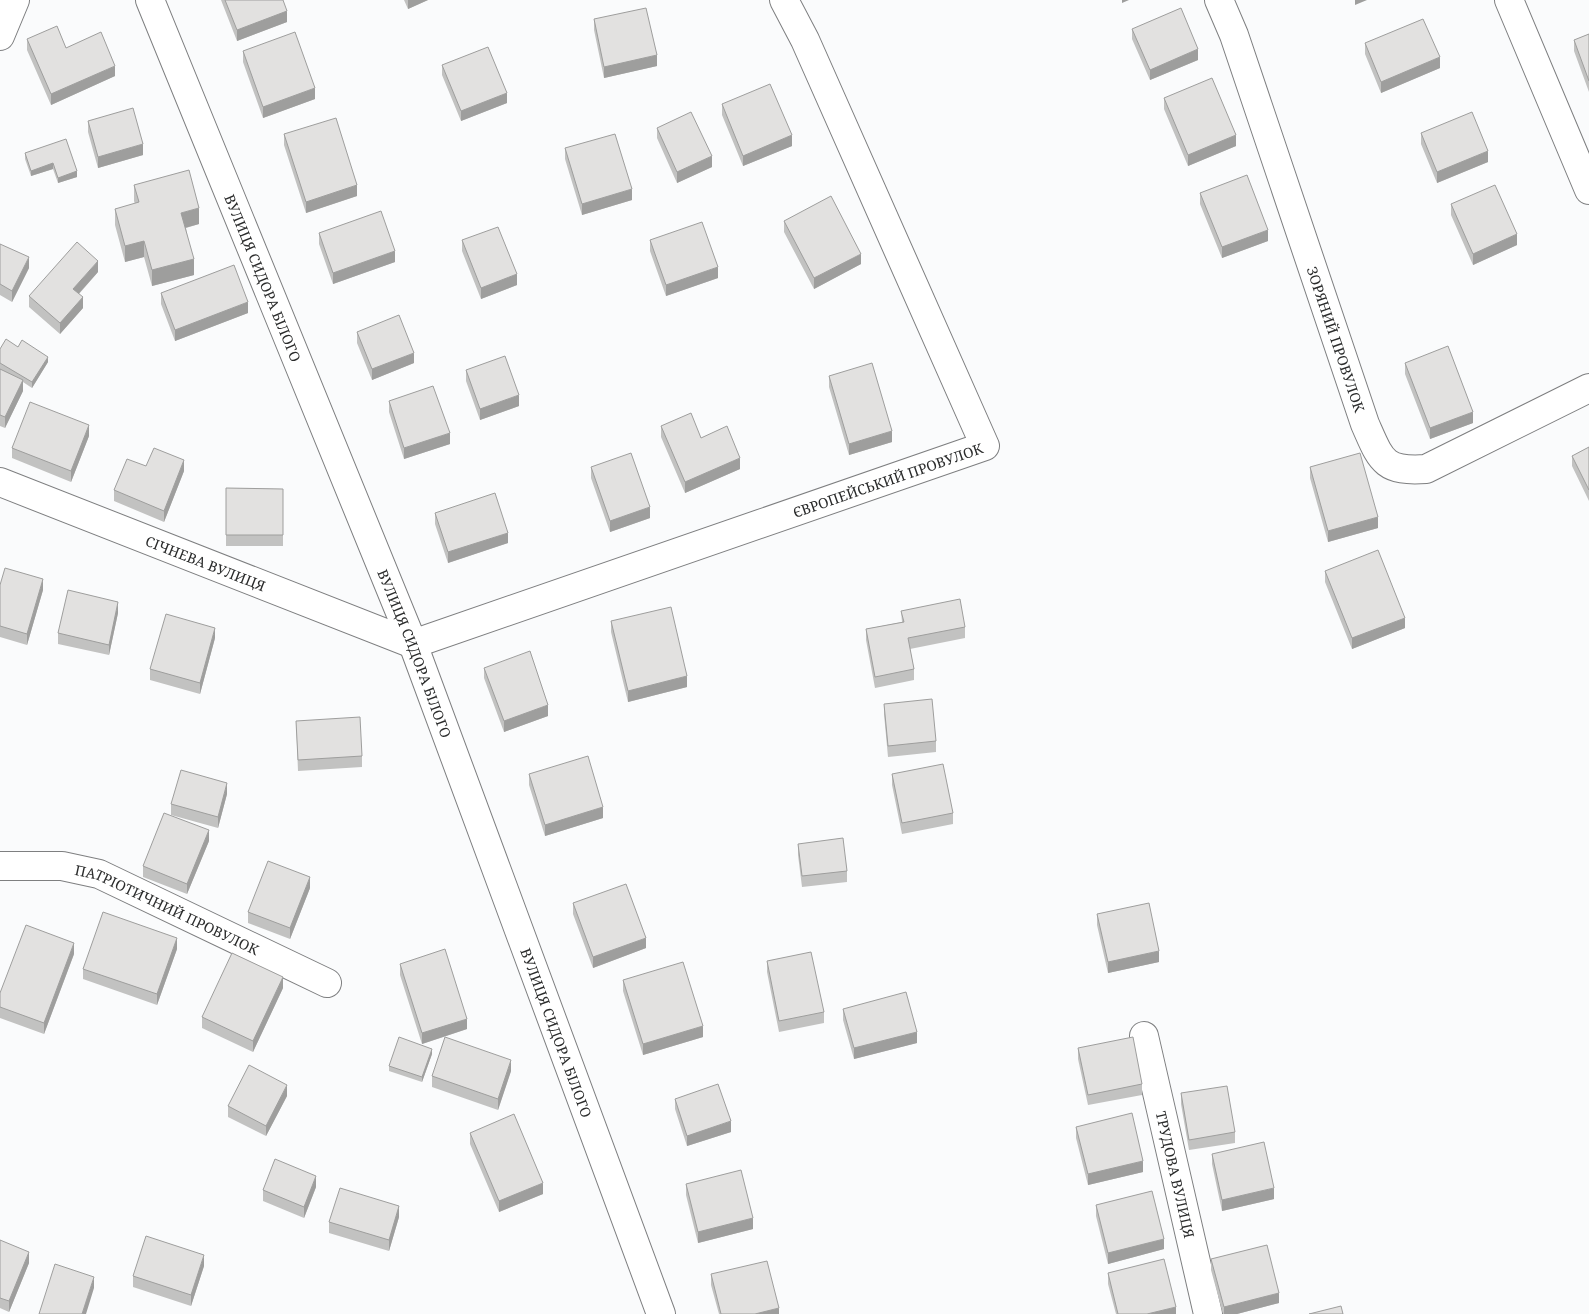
<svg xmlns="http://www.w3.org/2000/svg" width="1589" height="1314" viewBox="0 0 1589 1314" font-family="'Noto Serif',serif">
<style>
.lines{fill:none;stroke-linecap:round;stroke-linejoin:round}
.minor-casing{stroke:#7e7f80;stroke-width:30}
.tertiary-casing{stroke:#7e7f80;stroke-width:30}
.minor{stroke:#fff;stroke-width:28}
.tertiary{stroke:#fff;stroke-width:28}
.wall{fill:#c2c2c1}
.shaded-wall{fill:#9e9e9d}
.building{fill:#e2e1e0;stroke:#9e9e9d}
.labels{text-anchor:middle;dominant-baseline:central;stroke-width:5;stroke-linejoin:round;paint-order:stroke}
.street-label{font-size:14px;fill:#2b2c2c;stroke:#fafbfc}
</style>
<rect width="100%" height="100%" fill="#fafbfc"/>
<g class="lines">
<g class="minor-casing">
<g id="minor">
<path id="s1" d="M1219 0 1234 35 1365 424C1381 460 1383 472 1426 469L1589 388"/>
<path d="M1509 0 1589 190"/>
<path d="M0 36 15 0"/>
<path id="s2" d="M0 482 413 644 985 446 805 40 784 0"/>
<path id="s3" d="M0 866H62L99 874 327 983"/>
<path id="s4" d="M1144 1036 1208 1314"/>
</g>
</g>
<g class="tertiary-casing">
<g id="tertiary">
<path id="s5" d="M150 0 413 644 661 1314"/>
</g>
</g>
<use href="#minor" class="minor"/>
<use href="#tertiary" class="tertiary"/>
</g>
<path class="wall" d="M221 0H283L287 22 237 41Z
M404 0H428L408 9Z
M594 19 657 66 604 78 594 30Z
M1132 29 1198 60 1150 80 1132 39Z
M1589 34V92L1574 51V40Z
M27 39 115 76 51 105 27 50Z
M1365 43 1440 68 1381 93 1365 54Z
M243 51 315 99 263 118 243 62Z
M442 65 507 103 461 121 442 75Z
M1164 98 1236 146 1188 166 1164 109Z
M722 104 792 146 743 166 722 115Z
M88 121 143 155 98 168 88 132Z
M657 128 712 167 677 183 657 138Z
M1421 133 1488 162 1437 183 1421 144Z
M284 134 357 196 306 213 284 145Z
M565 148 632 200 582 215 565 159Z
M25 153 77 171V177L58 183 53 169 31 176 25 159Z
M134 185 199 224 186 228 194 275 152 286 144 257 125 262 115 225V209L135 204 134 201Z
M1200 193 1268 241 1222 258 1200 204Z
M1451 204 1517 245 1473 265 1451 215Z
M784 221 861 264 814 289 784 232Z
M319 233 395 262 333 284 319 244Z
M462 240 517 285 481 299 462 251Z
M650 240 718 278 666 296 650 251Z
M0 244 29 268 12 302 0 295Z
M98 272 79 294 83 308 60 334 29 307V296Z
M161 293 248 313 175 341 161 304Z
M357 332 414 363 372 380 357 343Z
M18 347 48 362 32 388 23 382V391L5 428 0 426V349Z
M1405 363 1473 423 1430 439 1405 374Z
M466 370 519 406 480 420 466 381Z
M829 376 892 442 849 455 829 387Z
M389 401 450 444 404 459 389 412Z
M661 426 701 438 740 469 685 493 661 437Z
M89 436 71 482 12 458V448Z
M1589 447V501L1572 466V456Z
M146 466 184 471 164 522 114 501V490Z
M591 467 650 518 610 532 591 478Z
M1310 467 1378 528 1328 542 1310 478Z
M226 488 283 489V546H226Z
M435 513 508 543 448 563 435 524Z
M1325 571 1405 628 1352 649 1325 582Z
M0 585 43 590 27 645 0 637Z
M901 611 965 627V638L910 649 914 669V680L875 688 866 640V629L902 622Z
M118 613 109 655 58 644V633Z
M611 621 687 687 628 702 611 632Z
M215 638 200 694 150 680V669Z
M484 668 548 716 504 732 484 678Z
M884 704 936 741V752L888 757 884 714Z
M296 721 362 756V767L298 771Z
M529 774 603 818 545 836 529 785Z
M892 774 953 813V824L902 834 892 785Z
M227 794 218 828 171 815V804Z
M209 841 187 894 143 877V866Z
M798 844 847 871V882L802 887 798 855Z
M310 888 290 939 248 923V912Z
M573 903 646 948 593 968 573 914Z
M1097 914 1159 962 1108 973 1097 925Z
M177 949 157 1005 83 979V969Z
M74 954 44 1034 0 1018V993Z
M767 961 824 1012V1023L779 1032 767 972Z
M400 964 467 1029 422 1044 400 975Z
M623 980 703 1037 643 1055 623 991Z
M283 988 253 1052 202 1028V1017Z
M843 1009 917 1043 854 1059 843 1020Z
M1078 1048 1142 1084V1095L1088 1105 1078 1059Z
M432 1054 422 1082 389 1071V1066Z
M511 1071 498 1110 432 1087V1076Z
M1181 1093 1235 1132V1143L1189 1150 1181 1104Z
M287 1096 266 1136 228 1117V1106Z
M675 1099 731 1132 687 1146 675 1109Z
M1076 1127 1143 1172 1088 1185 1076 1138Z
M470 1133 543 1194 499 1212 470 1144Z
M1212 1154 1274 1199 1222 1211 1212 1164Z
M686 1184 753 1229 698 1243 686 1195Z
M316 1187 304 1218 263 1201V1190Z
M1096 1205 1164 1249 1108 1264 1096 1216Z
M399 1217 389 1251 329 1233V1222Z
M0 1240 29 1263 9 1312 0 1308Z
M1211 1259 1279 1303 1237 1314H1223L1211 1270Z
M204 1266 191 1306 133 1287V1276Z
M1108 1273 1176 1314H1116L1108 1284Z
M711 1274 779 1314H719L711 1285Z"/>
<path class="shaded-wall" d="M408 0H428L408 9Z
M1122 0H1129L1122 3Z
M1355 0H1367L1355 5Z
M287 11V22L237 41V30Z
M1198 49V60L1150 80V70Z
M657 55V66L604 78V67Z
M1440 57V68L1381 93V82Z
M115 66V76L51 105V94Z
M315 88V99L263 118V107Z
M507 93V103L461 121V111Z
M792 135V146L743 166V156Z
M1236 135V146L1188 166V155Z
M143 144V155L98 168V157Z
M1488 151V162L1437 183V172Z
M712 156V167L677 183V172Z
M53 163V169L31 176V171Z
M77 171V177L58 183V178Z
M357 185V196L306 213V202Z
M632 189V200L582 215V204Z
M199 208V224L181 229V213Z
M1268 230V241L1222 258V247Z
M1517 234V245L1473 265V254Z
M144 241V257L125 262V246Z
M395 251V262L333 284V273Z
M861 254V264L814 289V278Z
M29 257V268L12 302V291Z
M194 259V275L152 286V270Z
M98 261V272L73 300V289Z
M718 267V278L666 296V285Z
M517 274V285L481 299V288Z
M83 297V308L60 334V323Z
M248 302V313L175 341V330Z
M414 353V363L372 380V369Z
M48 357V362L32 388V382Z
M23 380V391L5 428V417Z
M519 395V406L480 420V409Z
M1473 412V423L1430 439V428Z
M89 425V436L71 482V471Z
M892 431V442L849 455V444Z
M450 433V444L404 459V448Z
M740 458V469L685 493V482Z
M184 460V471L164 522V511Z
M650 507V518L610 532V521Z
M1378 517V528L1328 542V531Z
M508 533V543L448 563V552Z
M43 579V590L27 645V634Z
M118 602V613L109 655V645Z
M1405 618V628L1352 649V638Z
M215 628V638L200 694V683Z
M687 676V687L628 702V691Z
M548 705V716L504 732V721Z
M227 783V794L218 828V817Z
M603 807V818L545 836V825Z
M209 830V841L187 894V884Z
M310 877V888L290 939V928Z
M177 938V949L157 1005V994Z
M646 938V948L593 968V957Z
M74 943V954L44 1034V1023Z
M1159 951V962L1108 973V962Z
M283 977V988L253 1052V1041Z
M467 1019V1029L422 1044V1033Z
M703 1026V1037L643 1055V1044Z
M917 1032V1043L854 1059V1048Z
M432 1049V1054L422 1082V1077Z
M511 1060V1071L498 1110V1099Z
M287 1085V1096L266 1136V1126Z
M731 1121V1132L687 1146V1136Z
M1143 1161V1172L1088 1185V1174Z
M316 1176V1187L304 1218V1207Z
M543 1183V1194L499 1212V1201Z
M1274 1188V1199L1222 1211V1200Z
M399 1206V1217L389 1251V1240Z
M753 1218V1229L698 1243V1232Z
M1164 1239V1249L1108 1264V1253Z
M29 1252V1263L9 1312V1301Z
M204 1255V1266L191 1306V1295Z
M94 1277V1288L86 1314H82Z
M1279 1293V1303L1237 1314H1224V1307Z
M1176 1307V1314H1147Z
M779 1308V1314H755Z"/>
<path class="building" d="M225 0H283L287 11 237 30Z
M646 8 657 55 604 67 594 19Z
M1181 8 1198 49 1150 70 1132 29Z
M1423 19 1440 57 1381 82 1365 43Z
M57 26 66 48 101 32 115 66 51 94 27 39Z
M295 32 315 88 263 107 243 51Z
M1589 34V81L1574 40Z
M488 47 507 93 461 111 442 65Z
M1212 78 1236 135 1188 155 1164 98Z
M770 84 792 135 743 156 722 104Z
M133 108 143 144 98 157 88 121Z
M691 112 712 156 677 172 657 128Z
M1472 112 1488 151 1437 172 1421 133Z
M336 118 357 185 306 202 284 134Z
M615 134 632 189 582 204 565 148Z
M66 139 77 171 58 178 53 163 31 171 25 153Z
M189 170 199 208 181 213 194 259 152 270 144 241 125 246 115 209 139 202 134 185Z
M1247 175 1268 230 1222 247 1200 193Z
M1495 185 1517 234 1473 254 1451 204Z
M831 196 861 254 814 278 784 221Z
M381 211 395 251 333 273 319 233Z
M702 222 718 267 666 285 650 240Z
M498 227 517 274 481 288 462 240Z
M77 242 98 261 73 289 83 297 60 323 29 296Z
M0 244 29 257 12 291 0 284Z
M234 265 248 302 175 330 161 293Z
M399 315 414 353 372 369 357 332Z
M6 339 18 347 22 340 48 357 32 382 0 363V349Z
M1448 346 1473 412 1430 428 1405 363Z
M505 356 519 395 480 409 466 370Z
M872 363 892 431 849 444 829 376Z
M0 369 23 380 5 417 0 415Z
M433 386 450 433 404 448 389 401Z
M30 402 89 425 71 471 12 448Z
M691 413 701 438 727 426 740 458 685 482 661 426Z
M1589 447V490L1572 456Z
M154 448 184 460 164 511 114 490 127 459 146 466Z
M631 453 650 507 610 521 591 467Z
M1360 453 1378 517 1328 531 1310 467Z
M226 488 283 489V535H226Z
M495 493 508 533 448 552 435 513Z
M1378 550 1405 618 1352 638 1325 571Z
M5 568 43 579 27 634 0 626V585Z
M68 590 118 602 109 645 58 633Z
M960 599 965 627 908 638 914 669 875 677 866 629 904 622 901 611Z
M671 607 687 676 628 691 611 621Z
M166 614 215 628 200 683 150 669Z
M530 651 548 705 504 721 484 668Z
M932 699 936 741 888 746 884 704Z
M360 717 362 756 298 760 296 721Z
M588 756 603 807 545 825 529 774Z
M943 764 953 813 902 823 892 774Z
M181 770 227 783 218 817 171 804Z
M164 813 209 830 187 884 143 866Z
M843 838 847 871 802 876 798 844Z
M268 861 310 877 290 928 248 912Z
M626 884 646 938 593 957 573 903Z
M1149 903 1159 951 1108 962 1097 914Z
M103 912 177 938 157 994 83 969Z
M26 925 74 943 44 1023 0 1007V993Z
M445 949 467 1019 422 1033 400 964Z
M811 952 824 1012 779 1021 767 961Z
M232 953 283 977 253 1041 202 1017Z
M683 962 703 1026 643 1044 623 980Z
M906 992 917 1032 854 1048 843 1009Z
M399 1037 432 1049 422 1077 389 1066Z
M445 1037 511 1060 498 1099 432 1076Z
M1133 1037 1142 1084 1088 1095 1078 1048Z
M249 1065 287 1085 266 1126 228 1106Z
M718 1084 731 1121 687 1136 675 1099Z
M1227 1086 1235 1132 1189 1140 1181 1093Z
M1132 1113 1143 1161 1088 1174 1076 1127Z
M514 1114 543 1183 499 1201 470 1133Z
M1264 1142 1274 1188 1222 1200 1212 1154Z
M275 1159 316 1176 304 1207 263 1190Z
M741 1170 753 1218 698 1232 686 1184Z
M340 1188 399 1206 389 1240 329 1222Z
M1152 1191 1164 1239 1108 1253 1096 1205Z
M146 1236 204 1255 191 1295 133 1276Z
M0 1240 29 1252 9 1301 0 1298Z
M1267 1245 1279 1293 1224 1307 1211 1259Z
M1164 1259 1176 1307 1147 1314H1118L1108 1273Z
M767 1261 779 1308 755 1314H721L711 1274Z
M55 1264 94 1277 82 1314H39Z
M1341 1306 1343 1314H1309Z"/>
<g class="labels">
<g class="street-label">
<text stroke="none"><textPath href="#s5" startOffset="300">ВУЛИЦЯ СИДОРА БІЛОГО</textPath></text>
<text stroke="none"><textPath href="#s1" startOffset="359">ЗОРЯНИЙ ПРОВУЛОК</textPath></text>
<text stroke="none"><textPath href="#s2" startOffset="946">ЄВРОПЕЙСЬКИЙ ПРОВУЛОК</textPath></text>
<text stroke="none"><textPath href="#s2" startOffset="221">СІЧНЕВА ВУЛИЦЯ</textPath></text>
<text stroke="none"><textPath href="#s5" startOffset="705">ВУЛИЦЯ СИДОРА БІЛОГО</textPath></text>
<text stroke="none"><textPath href="#s3" startOffset="176">ПАТРІОТИЧНИЙ ПРОВУЛОК</textPath></text>
<text stroke="none"><textPath href="#s5" startOffset="1110">ВУЛИЦЯ СИДОРА БІЛОГО</textPath></text>
<text stroke="none"><textPath href="#s4" startOffset="142">ТРУДОВА ВУЛИЦЯ</textPath></text>
</g>
</g>
</svg>
